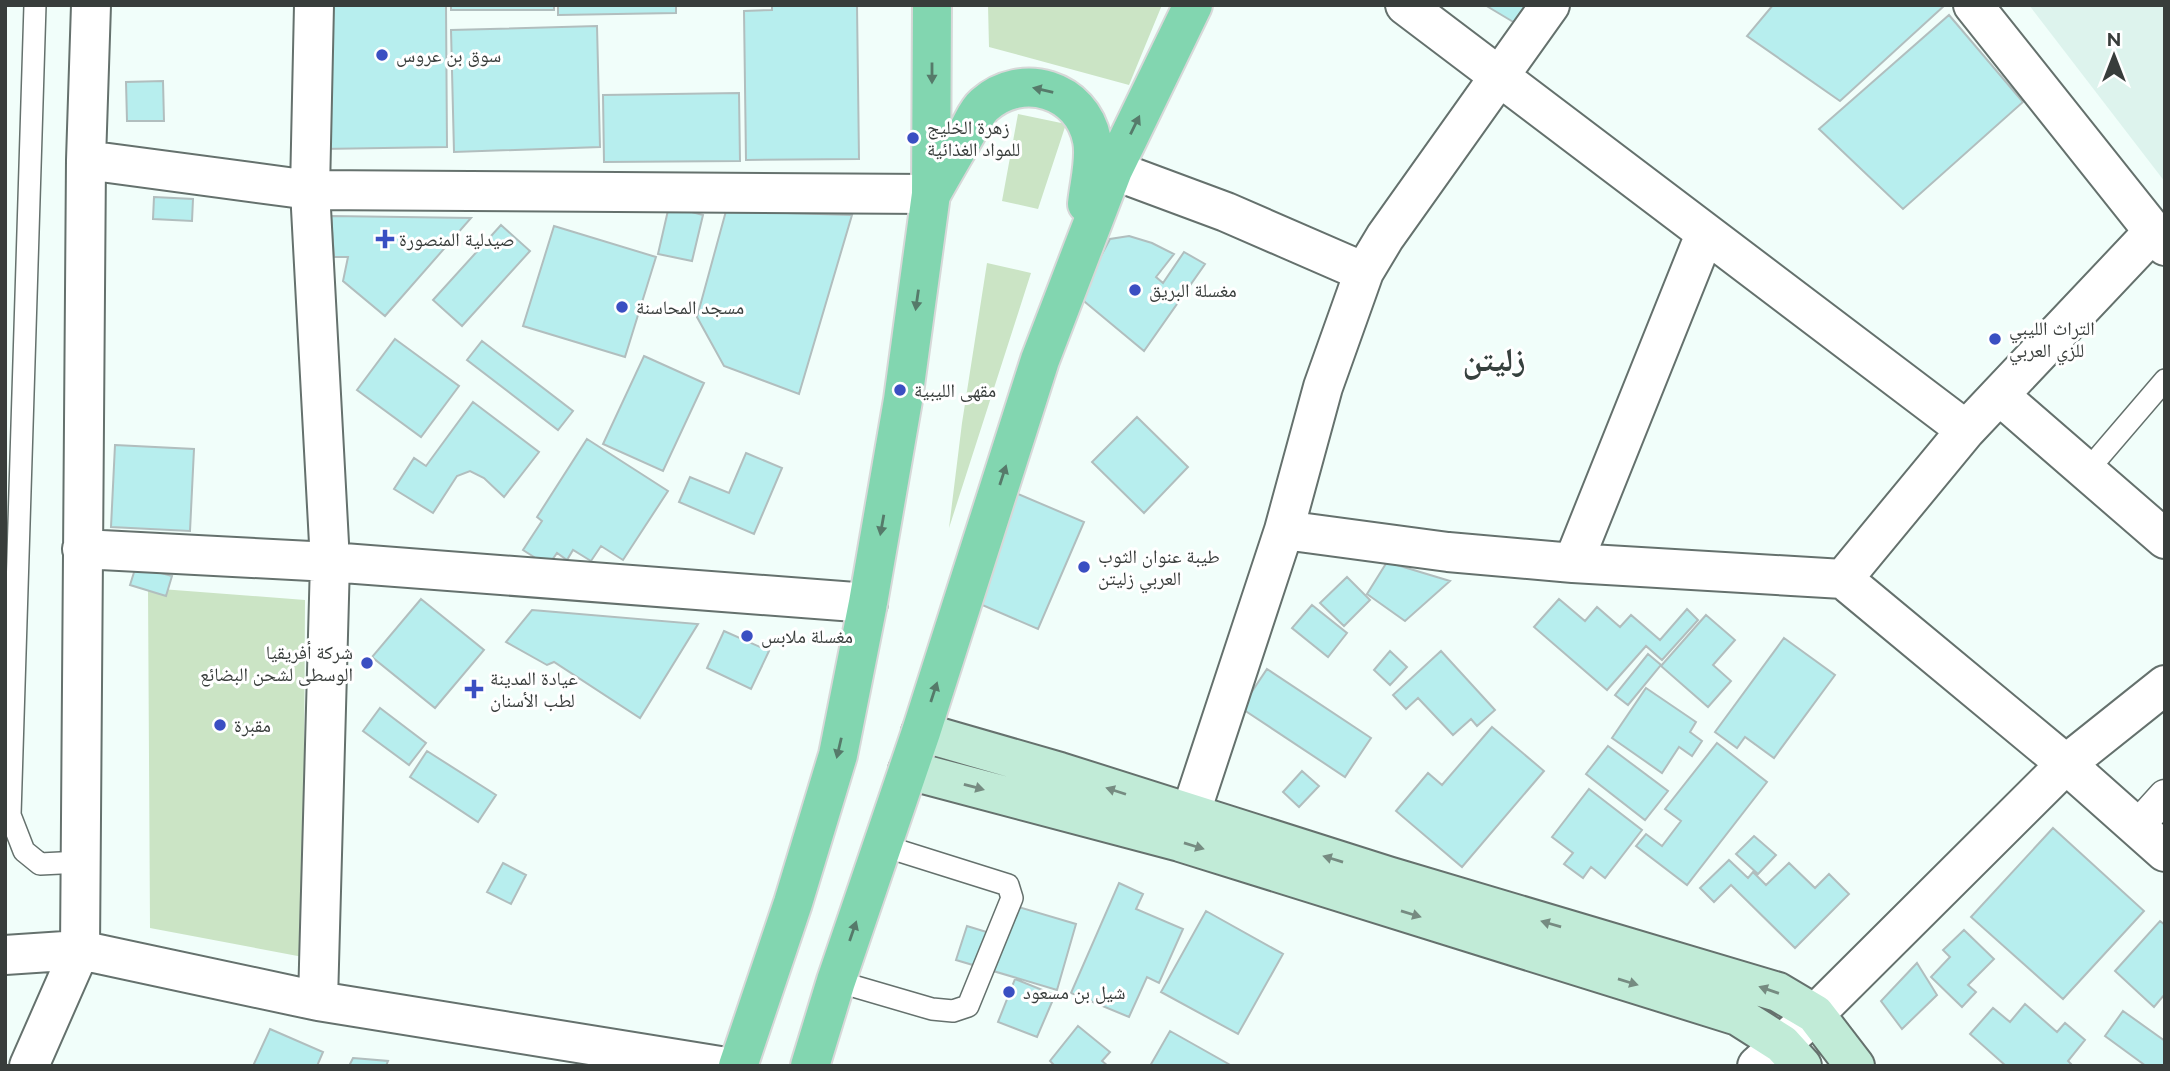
<svg xmlns="http://www.w3.org/2000/svg" width="2170" height="1071" viewBox="0 0 2170 1071" font-family="Raleway,'Noto Naskh Arabic',sans-serif">
<style>
.built{fill:#ddf3ed}
.green{fill:#cbe4c5}
.building{fill:#b7eeee;stroke:#b1bebe;stroke-width:2}
.lines{fill:none;stroke-linecap:round;stroke-linejoin:round}
.service-casing{stroke:#65716d;stroke-width:24}
.pedestrian-casing{stroke:#65716d;stroke-width:35}
.minor-casing{stroke:#65716d;stroke-width:42}
.secondary-casing{stroke:#65716d;stroke-width:42}
.primary-casing{stroke:#d7d8d8;stroke-width:42}
.service{stroke:#fff;stroke-width:21}
.pedestrian{stroke:#fff;stroke-width:32}
.minor{stroke:#fff;stroke-width:38}
.secondary{stroke:#c1ebd7;stroke-width:38}
.primary{stroke:#82d6b0;stroke-width:38}
.oneway{fill:#567a6a}
.oneway2{fill:#768b81}
.poi-dot{fill:#3a4fc2;stroke:#fff;stroke-width:2.5}
.labels{text-anchor:middle;dominant-baseline:central;stroke-width:6;stroke-linejoin:round;paint-order:stroke}
.poi-label{font-size:19px;fill:#383d3b;stroke:#fff;text-anchor:start}
.town-label{font-size:33px;font-weight:bold;fill:#36413e;stroke:#fff}
</style>
<rect width="100%" height="100%" fill="#f1fefa"/>
<path class="built" d="M2029 5H2165V182Z"/>
<path class="green" d="M988 5H1162L1129 85 989 47Z
M1018 114 1066 124 1038 209 1002 201Z
M987 263 1031 273 949 528 962 423Z
M148 588 305 600 303 957 150 928Z"/>
<path class="building" d="M320 5H446L447 147 321 149Z
M451 5H554V10H451Z
M558 5H676V13L558 15Z
M772 5H857L859 159 746 160 744 11 772 10Z
M1485 5H1526L1515 23Z
M1773 5H1945L1840 101 1747 36Z
M1949 15 2023 102 1903 209 1819 129Z
M597 26 600 147 454 152 451 30Z
M163 81 164 121H127L126 82Z
M739 93 740 161 604 162 603 95Z
M154 197 193 199 192 221 153 219Z
M669 206 703 215 692 261 658 254Z
M726 211 852 215 799 394 724 366 697 317Z
M331 216 471 218 385 316 343 281 348 257H334Z
M501 225 530 251 462 326 433 300Z
M554 226 656 257 625 357 523 326Z
M1129 236 1152 243 1174 254 1156 277 1163 283 1184 252 1205 264 1144 351 1079 297 1110 239Z
M395 339 459 386 421 437 357 390Z
M482 341 573 411 558 430 467 360Z
M644 356 704 383 663 471 603 444Z
M473 402 539 452 504 497 484 478 470 471 457 476 433 513 394 489 414 458 426 466Z
M1137 417 1188 467 1144 513 1092 462Z
M587 439 668 491 623 560 601 546 591 561 573 550 567 560 557 553 548 566 523 550 542 521 537 517Z
M115 445 194 449 190 531 111 527Z
M746 453 782 468 754 534 679 502 690 477 729 493Z
M1011 491 1084 522 1038 629 966 598Z
M1387 562 1450 581 1405 621 1367 594Z
M136 566 172 576 166 596 130 585Z
M1347 577 1370 600 1344 626 1320 603Z
M421 599 484 650 435 708 372 657Z
M1559 599 1585 621 1597 607 1620 627 1631 615 1660 640 1687 609 1698 620 1662 660 1646 646 1607 690 1534 627Z
M1312 605 1347 633 1328 657 1292 628Z
M532 610 698 624 640 718 554 662 547 665 506 642Z
M1706 615 1735 640 1713 665 1731 681 1708 707 1661 666Z
M724 631 769 651 751 689 707 668Z
M1784 638 1835 675 1774 758 1745 737 1737 748 1715 732Z
M1390 651 1407 667 1390 685 1374 670Z
M1441 651 1495 710 1477 726 1471 719 1453 735 1418 698 1406 709 1393 695Z
M1648 654 1661 665 1628 705 1615 695Z
M1267 669 1371 738 1345 777 1241 708Z
M1646 688 1696 722 1690 732 1702 741 1692 756 1679 747 1662 773 1612 738Z
M380 708 426 743 409 765 363 731Z
M1492 727 1544 771 1462 867 1396 811 1428 773 1442 785Z
M1717 743 1767 782 1687 885 1636 846 1646 834 1662 846 1681 821 1665 809Z
M1608 746 1668 791 1645 820 1586 774Z
M427 751 496 795 478 822 410 777Z
M1302 771 1319 786 1299 807 1283 792Z
M1589 789 1642 830 1605 878 1591 867 1583 878 1564 864 1573 853 1552 837Z
M2053 828 2144 911 2063 999 1971 917Z
M1754 836 1776 855 1758 874 1736 854Z
M1729 860 1748 878 1753 872 1766 885 1789 863 1815 888 1829 874 1849 894 1795 948 1731 885 1714 902 1700 888Z
M503 863 526 875 511 904 487 892Z
M1119 883 1143 894 1136 909 1183 929 1159 983 1147 977 1129 1017 1071 993Z
M1015 906 1076 924 1057 990 956 960 967 926 1006 938Z
M1206 911 1283 954 1238 1034 1161 992Z
M2160 921 2165 925V994L2154 1007 2115 971Z
M1964 930 1994 959 1968 985 1976 992 1962 1007 1931 977 1950 957 1943 950Z
M1917 963 1937 995 1902 1029 1881 1001Z
M1015 979 1055 995 1037 1037 998 1022Z
M2025 1004 2057 1032 2065 1023 2085 1040 2068 1061 2073 1066H2006L1970 1034 1993 1008 2010 1022Z
M2123 1011 2165 1041V1066H2146L2105 1036Z
M1078 1026 1110 1052 1102 1061 1108 1066H1055L1050 1061Z
M270 1029 323 1052 317 1066H253Z
M1170 1031 1232 1066H1150Z
M353 1058 388 1061 386 1066H349Z"/>
<g class="lines">
<g class="service-casing">
<path id="service" d="M35 5 10 815 24 851 40 864 81 862
M2087 471 2165 380
M836 981 932 1009 953 1011 968 1006 1012 898 1008 885 884 846"/>
</g>
<g class="pedestrian-casing">
<path id="pedestrian" d="M2136 828 2165 796"/>
</g>
<g class="minor-casing">
<path id="minor" d="M314 5 310 190 330 562 318 1001
M1405 5 1966 430
M1973 5 2165 246
M86 160 310 190 931 194
M1113 170 1226 212 1364 272
M1999 395 2165 539
M1284 530 1448 552 1573 563 1843 579 2066 764 2165 852
M82 549 330 562 868 603
M1573 563 1705 234
M1843 579 1966 430 2154 231
M1190 815 1284 530 1323 387 1364 272 1385 237 1550 5
M5 955 80 950 318 1001 720 1066
M29 1066 80 950 86 160 91 5
M1757 1066 1815 1014 2066 764 2165 685"/>
</g>
<g class="secondary-casing">
<path id="secondary" d="M921 732 1060 772 1388 876 1778 992 1815 1014 1855 1066
M908 770 1180 842 1738 1016 1782 1044 1802 1066"/>
</g>
<g class="primary-casing">
<path id="primary" d="M932 193C943 173 955 153 967 132 972 124 976 112 984 105 1022 71 1082 89 1092 140 1096 159 1089 184 1087 204
M738 1066 793 903 838 755 868 603 903 400 931 194 932 5
M810 1066 836 981 921 732 1040 360 1113 170 1193 5"/>
</g>
<use href="#service" class="service"/>
<use href="#pedestrian" class="pedestrian"/>
<use href="#minor" class="minor"/>
<use href="#secondary" class="secondary"/>
<use href="#primary" class="primary"/>
</g>
<defs><path id="oneway-solid" d="M-6-.8H1V-3.2L6.5 0L1 3.2V.8H-6Z" transform="scale(1.75)"/></defs>
<g class="oneway">
<use href="#oneway-solid" transform="translate(932 73) rotate(90)"/>
<use href="#oneway-solid" transform="translate(1043 90) rotate(-167)"/>
<use href="#oneway-solid" transform="translate(1135 125) rotate(-64)"/>
<use href="#oneway-solid" transform="translate(917 300) rotate(98)"/>
<use href="#oneway-solid" transform="translate(1003 475) rotate(-72)"/>
<use href="#oneway-solid" transform="translate(882 525) rotate(100)"/>
<use href="#oneway-solid" transform="translate(934 692) rotate(-72)"/>
<use href="#oneway-solid" transform="translate(839 748) rotate(103)"/>
<use href="#oneway-solid" transform="translate(853 931) rotate(-71)"/>
</g>
<g class="oneway2">
<use href="#oneway-solid" transform="translate(974 787) rotate(15)"/>
<use href="#oneway-solid" transform="translate(1116 791) rotate(-162)"/>
<use href="#oneway-solid" transform="translate(1194 846) rotate(17)"/>
<use href="#oneway-solid" transform="translate(1333 859) rotate(-163)"/>
<use href="#oneway-solid" transform="translate(1411 914) rotate(17)"/>
<use href="#oneway-solid" transform="translate(1551 924) rotate(-164)"/>
<use href="#oneway-solid" transform="translate(1628 982) rotate(17)"/>
<use href="#oneway-solid" transform="translate(1769 990) rotate(-161)"/>
</g>
<g class="poi-dot">
<circle cx="382" cy="55" r="7"/>
<circle cx="913" cy="138" r="7"/>
<path d="M381.5 228.5h7v7h7v7h-7v7h-7v-7h-7v-7h7z"/>
<circle cx="1135" cy="290" r="7"/>
<circle cx="622" cy="307" r="7"/>
<circle cx="1995" cy="339" r="7"/>
<circle cx="900" cy="390" r="7"/>
<circle cx="1084" cy="567" r="7"/>
<circle cx="747" cy="636" r="7"/>
<circle cx="367" cy="663" r="7"/>
<path d="M470.5 678.5h7v7h7v7h-7v7h-7v-7h-7v-7h7z"/>
<circle cx="220" cy="725" r="7"/>
<circle cx="1009" cy="992" r="7"/>
</g>
<g class="labels">
<g class="poi-label">
<text x="396" y="55">سوق بن عروس</text>
<text x="927" y="127">زهرة الخليج<tspan x="927" dy="22">للمواد الغذائية</tspan></text>
<text x="399" y="239">صيدلية المنصورة</text>
<text x="1149" y="290">مغسلة البريق</text>
<text x="636" y="307">مسجد المحاسنة</text>
<text x="2009" y="328">التراث الليبي<tspan x="2009" dy="22">للزي العربي</tspan></text>
<text x="914" y="390">مقهى الليبية</text>
<text x="1098" y="556">طيبة عنوان الثوب<tspan x="1098" dy="22">العربي زليتن</tspan></text>
<text x="761" y="636">مغسلة ملابس</text>
<text x="353" y="652" text-anchor="end">شركة أفريقيا<tspan x="353" dy="22">الوسطى لشحن البضائع</tspan></text>
<text x="490" y="678">عيادة المدينة<tspan x="490" dy="22">لطب الأسنان</tspan></text>
<text x="234" y="725">مقبرة</text>
<text x="1023" y="992">شيل بن مسعود</text>
</g>
<g class="town-label">
<text x="1494" y="359">زليتن</text>
</g>
</g>
<rect width="2170" height="1071" fill="none" stroke="#383d3b" stroke-width="14"/>
<g transform="translate(2114 56)" stroke="#ffffff" stroke-width="5" paint-order="stroke">
<path d="M0-5L12 26L0 18L-12 26Z" fill="#383d3b"/>
<text y="-10" font-size="19" font-weight="bold" text-anchor="middle" fill="#383d3b">N</text>
</g>
</svg>
